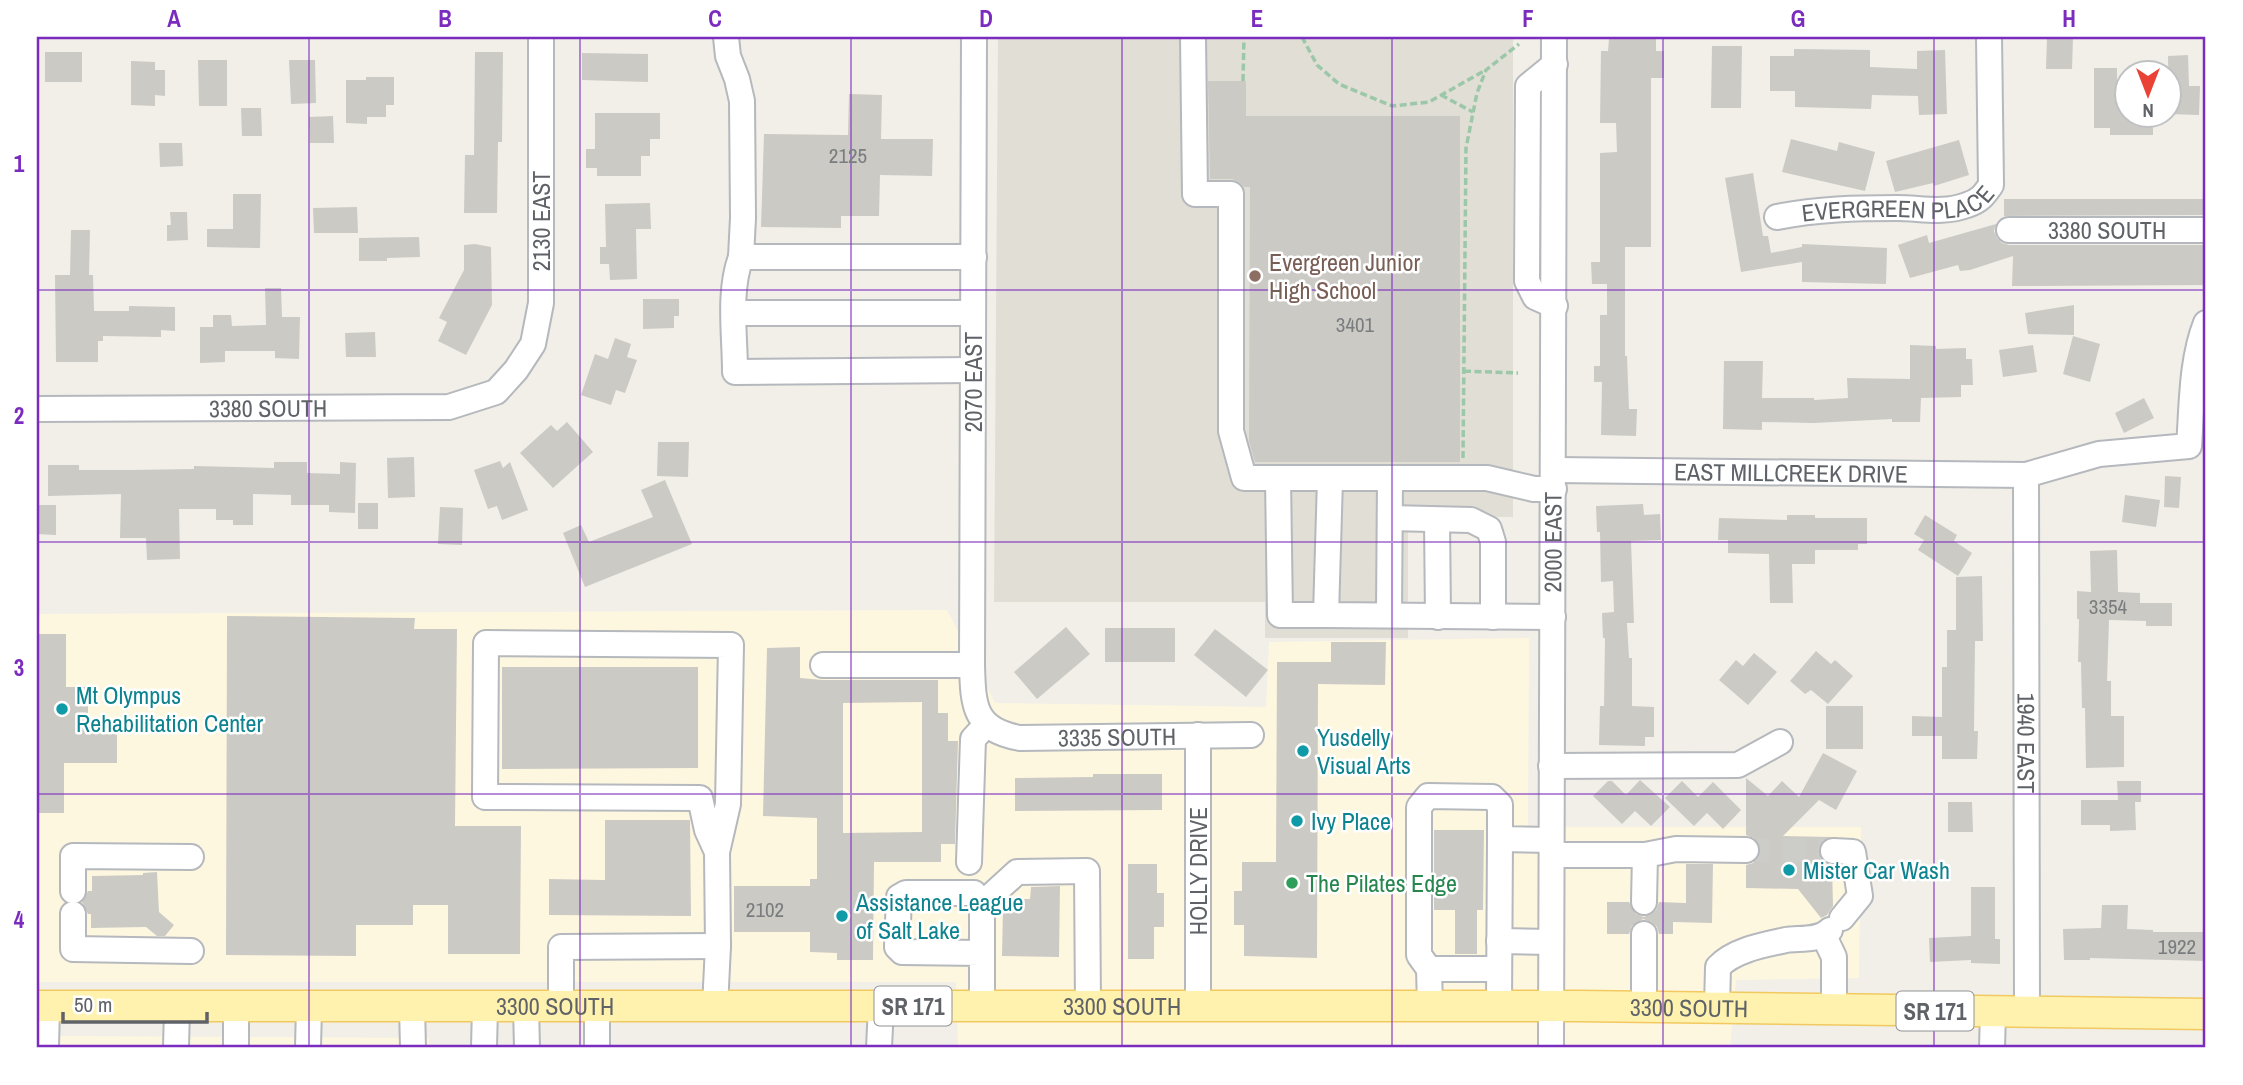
<svg xmlns="http://www.w3.org/2000/svg" width="2243" height="1085" viewBox="0 0 2243 1085" font-family="'Archivo Narrow',sans-serif">
<style>
.commercial{fill:#fef7e0}
.education{fill:#e1ded6}
.building{fill:#cccac5;fill-rule:evenodd}
.lines{fill:none;stroke-linecap:round;stroke-linejoin:round}
.minor-tunnel{stroke:#ccccc8;stroke-width:24;stroke-dasharray:24 12;stroke-linecap:butt}
.minor-casing{stroke:#b5b8bc;stroke-width:28}
.major-casing{stroke:#f2c960;stroke-width:33}
.path{stroke:#9cc7a9;stroke-width:3.5;stroke-dasharray:7 3.5;stroke-linecap:butt}
.minor{stroke:#fff;stroke-width:24}
.major{stroke:#fff2af;stroke-width:30}
.grid{fill:none;stroke:#7b2cbf;stroke-width:2;stroke-opacity:0.55}
.education-dot{fill:#8d6e63;stroke:#fff;stroke-width:2.5}
.culture-dot{fill:#0f9aa8;stroke:#fff;stroke-width:2.5}
.leisure-dot{fill:#2e9e5b;stroke:#fff;stroke-width:2.5}
.labels{text-anchor:middle;dominant-baseline:central;stroke-width:5;stroke-linejoin:round;paint-order:stroke}
.number-label{font-size:21px;fill:#7a7d7f}
.shield{fill:#fff;stroke:#8f9295;stroke-width:2}
.shield-label{font-size:23px;font-weight:bold;fill:#5f6368}
.street-label{font-size:24px;fill:#5f6368;stroke:#fff}
.education-label{font-size:24px;fill:#785e54;stroke:#fff;text-anchor:start}
.culture-label{font-size:24px;fill:#0d838f;stroke:#fff;text-anchor:start}
.leisure-label{font-size:24px;fill:#27864d;stroke:#fff;text-anchor:start}
.neatline{fill:none;stroke:#7b2cbf;stroke-width:2.5}
.grid-label{font-size:23px;text-anchor:middle;font-weight:bold;fill:#7b2cbf}
</style>
<rect width="100%" height="100%" fill="#f1efe8"/>
<path class="commercial" d="M947 610 995 703 1266 707 1269 642 1529 638 1528 827H1861L1859 978 1736 980 1730 1048H958L956 982H37V614Z
M37 1036 429 1038V1048H37Z"/>
<path class="education" d="M998 37H1513V517L1408 516V638H1265V602H994Z"/>
<path class="building" d="M2047 37H2073L2072 69H2046Z
M1609 39H1656V51H1664V78H1651V247H1625V356H1627L1629 409H1637L1636 436 1601 435 1602 382H1594V366H1600V315H1607V284H1592L1591 262H1600V153L1617 152 1616 123H1600L1601 51H1608Z
M1712 46H1742L1741 108H1711Z
M1794 49 1870 50V67L1917 69V51L1945 50 1947 114 1919 115 1918 96 1872 95 1871 109 1795 107V91H1770V56H1794Z
M45 52H82V82H45Z
M475 52H503L502 142H498L497 213H464L465 155H474Z
M582 53 648 54V82L582 80Z
M2188 55 2189 86H2200L2199 115 2169 114 2168 56Z
M198 60H227V106H199Z
M289 60H315L316 103 291 104Z
M131 61 155 62V70H165V96L155 95V106L131 105Z
M2094 68H2117V89H2127V116H2153V135H2110V128H2094Z
M366 77H394V105H386V117H367V124L346 123V80H366Z
M1208 81H1246V116H1460V462H1255L1249 441 1250 187H1244L1239 182 1232 179H1210Z
M849 94 882 95 881 139H933L932 176 880 175 879 216H841V228L761 227 764 134 848 135Z
M241 108H261L262 136H242Z
M595 113H660V139H650V156H641V176H597V168H586V149H595Z
M333 116 334 143H310L309 117Z
M1791 139 1837 151 1839 142 1875 152 1865 191 1782 172Z
M1959 140 1969 175 1934 186 1933 183 1895 192 1886 161Z
M159 143H182L183 166 160 167Z
M1753 173 1763 236H1768L1771 253 1802 247V244L1887 248 1886 284 1802 282V262L1741 272 1725 178Z
M233 194H261L260 248 207 247V229H233Z
M2004 199H2206V215L2004 216Z
M650 203 651 229H636L637 279 610 280 609 264H600V247H606L605 204Z
M357 207 358 233H314L313 208Z
M170 212H187L188 240 167 241V225H171Z
M1996 224 1994 231 1997 238 2002 243 2009 245H2206V285L2012 286 2013 256 1970 270 1960 271 1958 265 1910 278 1898 245 1927 235 1929 243Z
M71 230H90L89 275H93L94 311H129V306L175 307V331L161 330V337L103 336V341H98V362H56L55 275H70Z
M419 237 420 257 387 258V261H359V238Z
M475 244 491 247 492 305 466 355 438 341 447 322 439 318 464 270V245Z
M265 288H281L282 317H300L299 359 275 358V351H225V362L200 363V327H213V315H231L232 326 266 325Z
M643 299H679V316H674V328L643 329Z
M2074 305V335L2028 334 2025 313Z
M375 332 376 357H346L345 333Z
M2073 336 2100 344 2090 382 2063 374Z
M615 338 631 344 627 357 637 360 625 393 616 390 611 405 581 395 595 354 608 359Z
M1910 345 1936 346V349L1966 348V359H1972L1973 385H1961V397L1921 398 1920 422H1892V419L1814 423 1762 422V430L1723 429 1724 361H1763L1762 398H1814V400L1848 398 1847 378 1910 379Z
M2033 345 2037 372 2003 377 1999 350Z
M2144 398 2154 418 2124 433 2115 413Z
M567 422 593 452 553 488 520 453 551 425 557 431Z
M658 442H689L688 477 657 476Z
M414 457 415 497 388 498 387 458Z
M500 461 503 468 510 462 528 510 502 520 497 506 488 509 474 470Z
M274 462H307V473L340 474V462L356 463 355 513 329 512V505H291V495L253 494V525H233V520H216V509H179L180 559 147 560 146 538H120L121 494 48 496V465H79V470H131L194 469V466L274 468Z
M2165 476 2181 477 2179 508 2164 507Z
M665 480 692 544 585 587 563 533 581 525 589 542 653 517 641 490Z
M2125 495 2160 500 2156 527 2122 522Z
M358 503H378V529H358Z
M1643 504 1644 515 1660 514 1661 540 1631 541 1634 623H1627L1629 658H1632V706L1654 707V737H1645V746L1599 745 1600 706H1604L1605 638H1603L1602 613 1614 612 1613 581 1601 582 1600 532H1597L1596 506Z
M37 505H56V535L37 534Z
M440 507 463 508 462 545 438 544Z
M1787 515H1815V518H1867V544H1858V550H1815V564H1792L1793 603H1770L1769 554 1728 553V540H1718L1719 518 1787 520Z
M1925 515 1957 535 1954 541 1972 553 1958 576 1918 550 1924 540 1914 534Z
M2117 550 2118 592 2140 593V603H2172V626H2146V621L2109 620 2107 681H2111V716H2124V767L2086 768 2085 708H2082L2081 662H2078L2079 619H2077V591L2091 592 2090 551Z
M1982 576 1983 641H1975L1974 731H1978L1977 759H1942V736H1912V716L1942 717V667H1947V630H1956V577Z
M227 616 415 618 414 629H457L455 826H521L520 954H448V905H413V925H356V956L226 955Z
M1066 627 1090 654 1037 699 1014 672Z
M1105 628H1175V662H1105Z
M1215 629 1268 670 1246 697 1194 655Z
M37 634H66V687H88V731H117V763H64V813H37Z
M1331 642H1386L1385 685 1318 684 1317 958 1244 956V925H1234V891H1242V862H1276L1277 662H1331Z
M800 647V678L823 680H938V713H948V741H958L955 844H941V862H874L873 960H837V953L810 952V932H734V886H810V879H817V818L763 816 767 648ZM922 702V832L843 833V703Z
M1816 651 1831 664 1835 660 1853 676 1828 704 1811 690 1805 694 1790 681Z
M1754 653 1777 672 1748 705 1719 680 1736 660 1743 666Z
M502 667H698V768L502 769Z
M1826 706H1863V749H1826Z
M1823 753 1857 771 1836 810 1819 800 1783 836 1831 837 1821 842 1818 850 1820 858 1826 864 1832 866 1833 906 1827 915 1821 918 1798 889 1746 888V865L1753 863 1758 858 1761 850 1754 838 1746 835V778L1768 796 1782 781 1799 797Z
M1093 774H1162V810L1015 811V778L1093 777Z
M1640 780 1670 807 1651 826 1635 811 1622 824 1593 796 1608 781H1612L1626 795Z
M1682 781 1698 797 1713 782 1741 810 1723 829 1707 813 1694 826 1665 798Z
M2117 781H2141V802H2135L2136 830 2110 831V825H2081V800H2118Z
M1948 802H1972L1973 832H1948Z
M605 820H690L691 916 549 915V879L605 880Z
M1434 830H1484L1483 910H1477V954H1455V910H1434Z
M1128 864H1157V893H1164V927H1154V959H1128Z
M1686 864H1713L1712 923 1673 922V934H1659L1657 927 1652 922 1643 919 1632 926 1629 934H1607V902H1629L1636 914 1644 917 1656 910 1659 902 1686 903Z
M157 872 159 912 174 925 165 936H157L146 927 91 928V914H88L82 902 88 891H92V876L143 875V873Z
M1060 886 1059 957 1002 956 1003 905 1010 899H1030L1031 887Z
M1971 887H1995V939H2000V964L1971 963V960L1930 962 1929 938 1971 936Z
M2102 905H2128L2127 929 2153 930V932H2206V961L2090 958V960H2064L2063 929 2101 928Z"/>
<g class="lines">
<path class="minor-tunnel" d="M1746 850 1833 851"/>
<g class="minor-casing">
<g id="minor">
<path d="M726 37 728 56 737 79 742 101 743 218 741 257"/>
<path id="s1" d="M974 37 972 665C973 706 974 730 1020 738L1251 735"/>
<path d="M1193 37 1195 194H1231V431L1244 478H1487L1534 489H1554"/>
<path id="s2" d="M1777 217C1817 209 1857 208 1897 208 1921 208 1943 214 1967 205 1980 201 1984 195 1991 185L1989 37"/>
<path id="s3" d="M2009 230H2206"/>
<path d="M1555 306 1535 297 1527 281 1528 86 1555 64"/>
<path d="M735 313H973"/>
<path d="M973 370 735 372C735 335 728 292 741 257H974"/>
<path id="s4" d="M37 409 449 407 496 392 516 370 533 344 541 303V37"/>
<path id="s5" d="M1555 470 2026 475 2099 454 2189 446C2192 406 2191 361 2206 323"/>
<path id="s6" d="M2026 475 2027 1012"/>
<path d="M1278 478 1280 615H1326"/>
<path d="M1330 479 1326 615 1553 617"/>
<path d="M1390 518 1471 520 1489 529 1493 542V617"/>
<path d="M1437 520 1438 617"/>
<path d="M1389 615 1390 479"/>
<path d="M823 665H972"/>
<path d="M1551 766 1738 765 1780 742"/>
<path d="M1833 851 1853 852 1860 896 1842 918"/>
<path d="M1552 855H1645L1676 849 1746 850"/>
<path d="M969 862 973 739 986 725"/>
<path d="M73 891V856L191 857"/>
<path d="M1644 902 1645 855"/>
<path d="M982 904 1017 872 1087 871 1088 1006"/>
<path d="M73 914V949L191 951"/>
<path d="M1644 934V1007"/>
<path d="M1824 936 1834 957V1009"/>
<path d="M1499 941 1551 942"/>
<path d="M982 953 902 952 897 947 899 897 906 893H974L982 904V1006"/>
<path d="M1429 969H1499"/>
<path d="M1198 1006V735"/>
<path d="M1430 1006 1429 969 1419 955V807L1428 796 1492 797 1500 805V839L1551 840"/>
<path d="M1499 1006 1500 839"/>
<path d="M412 1007 413 1048"/>
<path d="M526 1007 527 1048"/>
<path d="M561 1007V947L718 946"/>
<path d="M715 1007 718 946 717 852 728 804 731 645 486 643 485 797 700 798 707 830 717 852"/>
<path d="M1717 1008 1718 967C1734 950 1763 945 1786 940 1800 938 1819 941 1830 930"/>
<path d="M46 1048 47 1006"/>
<path d="M176 1048 177 1007"/>
<path d="M236 1048V1007"/>
<path d="M308 1048 309 1007"/>
<path d="M484 1048 485 1007"/>
<path d="M597 1048V1007"/>
<path d="M879 1048 881 1006"/>
<path id="s7" d="M1551 1048 1554 37"/>
<path d="M1992 1048 1993 1011"/>
</g>
</g>
<g class="major-casing">
<g id="major">
<path id="s8" d="M37 1006H1578L2206 1014"/>
</g>
</g>
<path class="path" d="M1302 37 1317 65 1339 84 1392 106 1429 102 1484 71
M1243 81 1244 37
M1441 95 1473 112
M1464 371 1518 373
M1463 458 1466 148 1477 93 1486 70 1519 44"/>
<use href="#minor" class="minor"/>
<use href="#major" class="major"/>
</g>
<path class="grid" d="M309 37V1048M580 37V1048M851 37V1048M1122 37V1048M1392 37V1048M1663 37V1048M1934 37V1048M37 290H2206M37 542H2206M37 794H2206"/>
<circle class="education-dot" cx="1255" cy="276" r="7"/>
<g class="culture-dot">
<circle cx="62" cy="709" r="7"/>
<circle cx="1303" cy="751" r="7"/>
<circle cx="1297" cy="821" r="7"/>
<circle cx="1789" cy="870" r="7"/>
<circle cx="842" cy="916" r="7"/>
</g>
<circle class="leisure-dot" cx="1292" cy="883" r="7"/>
<g class="labels">
<g class="number-label">
<text x="848" y="155">2125</text>
<text x="1355" y="324">3401</text>
<text x="2108" y="606">3354</text>
<text x="765" y="909">2102</text>
<text x="2177" y="946">1922</text>
</g>
<g class="shield">
<rect x="874.5" y="986.5" width="77" height="39" rx="5"/>
<rect x="1896.5" y="991.5" width="77" height="39" rx="5"/>
</g>
<g class="shield-label">
<text x="913" y="1006">SR 171</text>
<text x="1935" y="1011">SR 171</text>
</g>
<g class="street-label">
<text stroke="none"><textPath href="#s2" startOffset="122">EVERGREEN PLACE</textPath></text>
<text transform="translate(541 221) rotate(-90)">2130 EAST</text>
<text stroke="none"><textPath href="#s3" startOffset="98">3380 SOUTH</textPath></text>
<text transform="translate(973 382) rotate(-90)">2070 EAST</text>
<text stroke="none"><textPath href="#s4" startOffset="231">3380 SOUTH</textPath></text>
<text stroke="none"><textPath href="#s5" startOffset="236">EAST MILLCREEK DRIVE</textPath></text>
<text stroke="none"><textPath href="#s7" startOffset="506">2000 EAST</textPath></text>
<text stroke="none"><textPath href="#s1" startOffset="824">3335 SOUTH</textPath></text>
<text stroke="none"><textPath href="#s6" startOffset="268">1940 EAST</textPath></text>
<text transform="translate(1198 871) rotate(-90)">HOLLY DRIVE</text>
<text stroke="none"><textPath href="#s8" startOffset="1085">3300 SOUTH</textPath></text>
<text stroke="none"><textPath href="#s8" startOffset="518">3300 SOUTH</textPath></text>
<text stroke="none"><textPath href="#s8" startOffset="1652">3300 SOUTH</textPath></text>
</g>
<g class="education-label">
<text x="1269" y="262">Evergreen Junior<tspan x="1269" dy="28">High School</tspan></text>
</g>
<g class="culture-label">
<text x="76" y="695">Mt Olympus<tspan x="76" dy="28">Rehabilitation Center</tspan></text>
<text x="1317" y="737">Yusdelly<tspan x="1317" dy="28">Visual Arts</tspan></text>
<text x="1311" y="821">Ivy Place</text>
<text x="1803" y="870">Mister Car Wash</text>
<text x="856" y="902">Assistance League<tspan x="856" dy="28">of Salt Lake</tspan></text>
</g>
<g class="leisure-label">
<text x="1306" y="883">The Pilates Edge</text>
</g>
</g>
<rect width="2243" height="1085" fill="none" stroke="#ffffff" stroke-width="77"/>
<g transform="translate(2148 94) rotate(180)"><circle r="33" fill="#ffffff" stroke="#bfc1c3" stroke-width="2"/>
<path d="M0-5L12 26L0 18L-12 26Z" fill="#ea4335"/>
<text y="-10" font-size="19" font-weight="bold" text-anchor="middle" fill="#5f6368">N</text>
</g>
<path d="M63 1012v10h144v-10" fill="none" stroke="#5f6368" stroke-width="3.5"/>
<text x="74" y="1012" font-size="21" fill="#5f6368" stroke="#ffffff" stroke-width="5" paint-order="stroke">50 m</text>
<rect x="38" y="38" width="2166" height="1008" class="neatline"/>
<g class="grid-label">
<text x="174" y="27">A</text>
<text x="445" y="27">B</text>
<text x="715" y="27">C</text>
<text x="986" y="27">D</text>
<text x="1257" y="27">E</text>
<text x="1528" y="27">F</text>
<text x="1798" y="27">G</text>
<text x="2069" y="27">H</text>
<text x="19" y="172">1</text>
<text x="19" y="424">2</text>
<text x="19" y="676">3</text>
<text x="19" y="928">4</text>
</g>
</svg>
